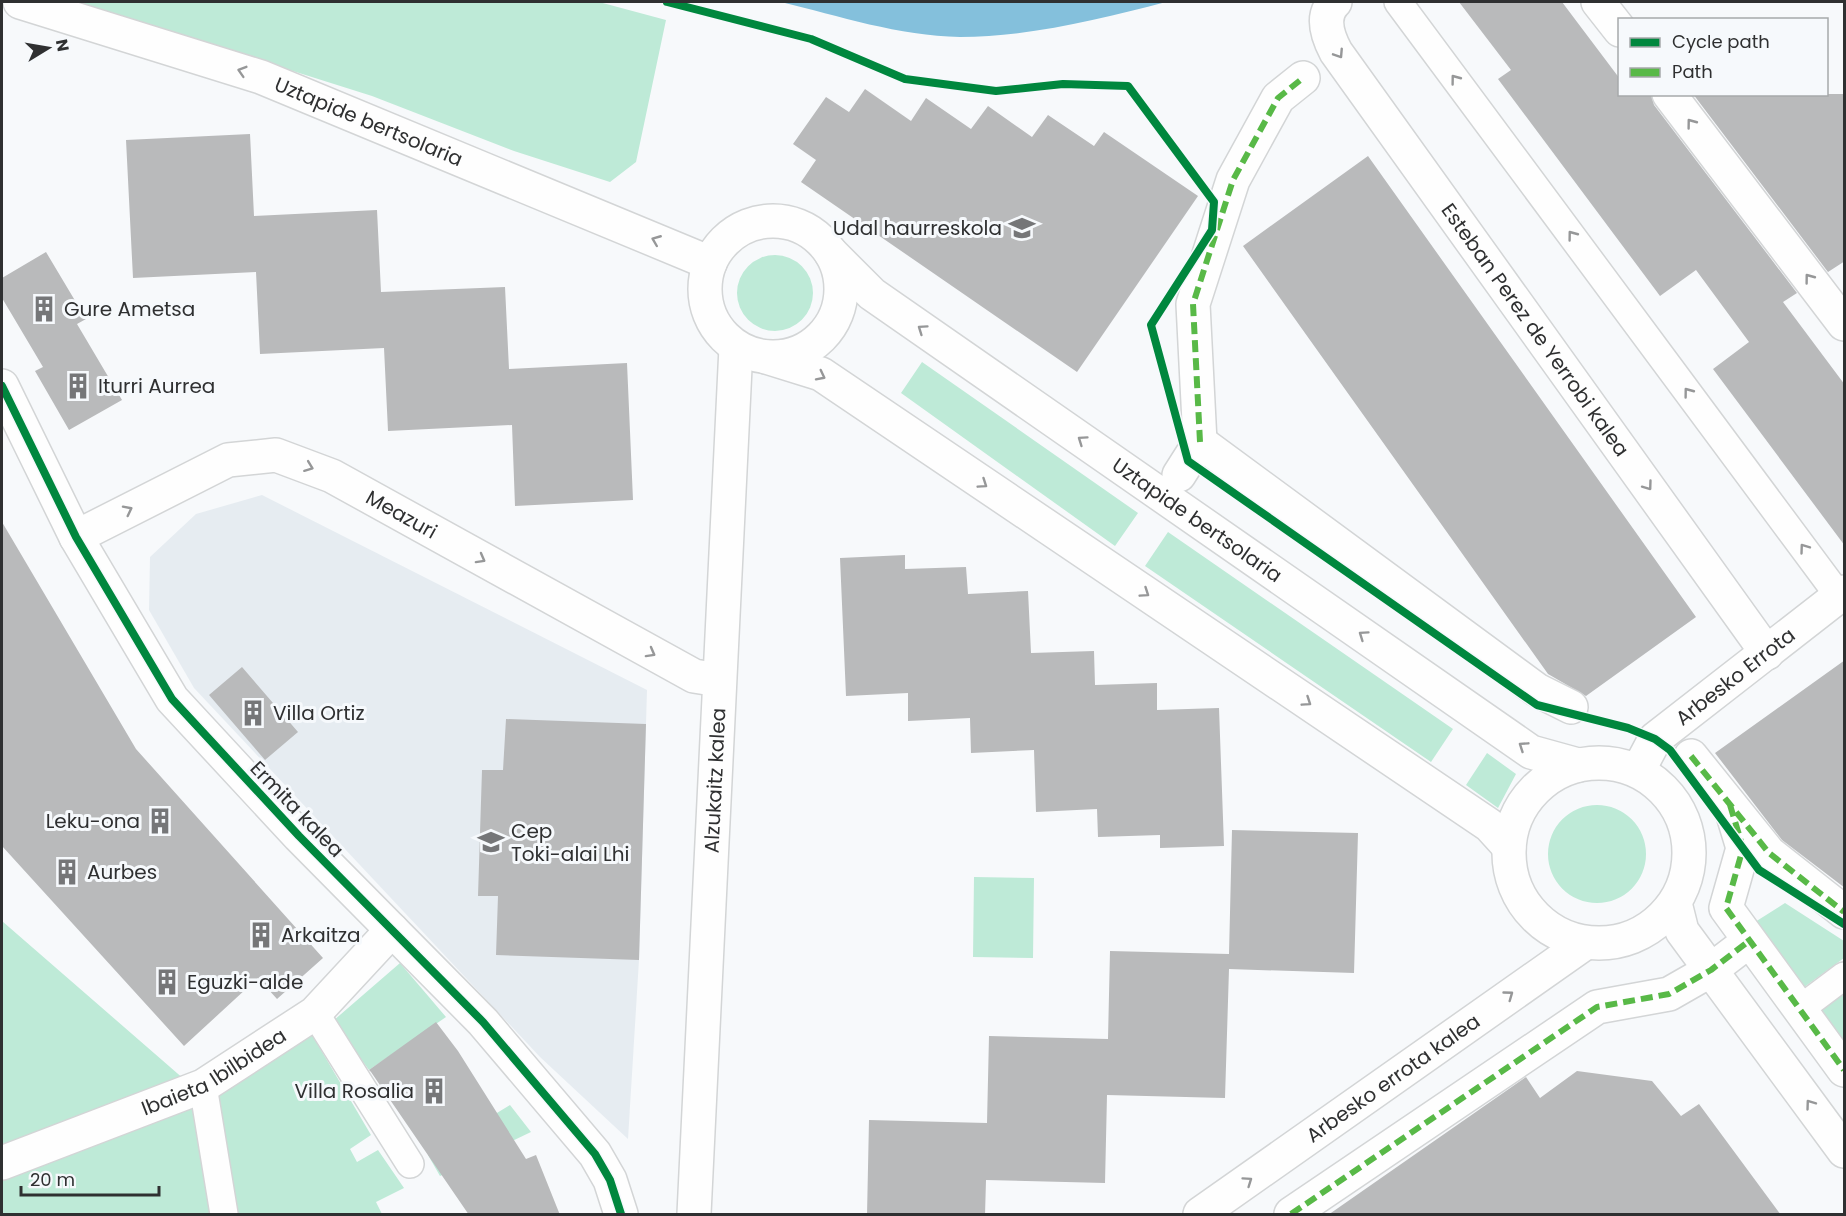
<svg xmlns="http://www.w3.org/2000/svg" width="1846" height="1216" viewBox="0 0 1846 1216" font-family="Poppins,sans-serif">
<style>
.built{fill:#e6ecf1}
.green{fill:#beead7}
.water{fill:#84c0dc}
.building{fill:#b9babb}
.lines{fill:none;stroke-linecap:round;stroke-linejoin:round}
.service-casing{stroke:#d3d5d6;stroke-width:30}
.pedestrian-casing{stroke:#d3d5d6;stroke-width:36}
.minor-casing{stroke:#d3d5d6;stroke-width:36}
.tertiary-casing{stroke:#d3d5d6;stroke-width:36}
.service{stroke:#fefefe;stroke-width:27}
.pedestrian{stroke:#fefefe;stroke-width:33}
.minor{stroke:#fefefe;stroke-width:33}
.tertiary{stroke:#fefefe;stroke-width:33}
.quiet{stroke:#58b947;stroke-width:6;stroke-dasharray:12 6;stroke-linecap:butt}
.cycleway-casing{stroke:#f6f9fc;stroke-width:11}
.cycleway{stroke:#00873e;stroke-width:8}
.oneway{stroke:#969798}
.labels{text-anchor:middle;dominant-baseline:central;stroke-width:6;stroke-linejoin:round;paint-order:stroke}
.street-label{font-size:20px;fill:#2f3031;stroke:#f6f9fc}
.poi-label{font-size:20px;fill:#2f3031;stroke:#f6f9fc;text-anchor:start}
</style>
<rect width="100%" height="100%" fill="#f7f9fb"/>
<path class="built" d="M262 495 647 690 639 960 628 1139 540 1057 194 688 149 610 150 557 196 514Z"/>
<path class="green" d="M74 2H599L666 20 636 162 610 182 514 151 372 96Z
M737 293a38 38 0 1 1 76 0a38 38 0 1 1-76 0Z
M922 362 1138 513 1115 546 901 393Z
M1168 532 1453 729 1431 762 1145 566Z
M1487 753 1516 774 1498 808 1466 785Z
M1548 854a49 49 0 1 1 98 0a49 49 0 1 1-98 0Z
M974 877 1034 878 1033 958 973 957Z
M1785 903 1844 941V958L1803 988 1755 922Z
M2 921 185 1080 311 1033 371 1135 350 1149 357 1162 378 1150 404 1188 376 1202 382 1214H2Z
M400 963 446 1017 369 1070 333 1021Z
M1844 991V1043L1820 1008Z
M510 1105 531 1132 440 1176 428 1155Z"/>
<path class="water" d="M781 2H1166C1101 19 1028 37 960 37 899 36 839 16 781 2Z"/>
<path class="building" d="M1459 2H1562L1620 79V94H1651L1654 105 1797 293 1783 302 1845 385V546L1713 369 1749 342 1696 270 1660 296 1498 79 1511 70Z
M865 89 911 121 926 98 971 129 988 106 1032 137 1048 115 1094 146 1104 132 1198 196 1077 372 801 182 816 160 793 144 826 97 849 112Z
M1693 94H1845V261L1828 272Z
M250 134 254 216 377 210 381 292 505 287 509 369 627 363 633 500 515 506 512 425 388 431 384 348 260 354 256 272 133 278 126 140Z
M1368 156 1696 617 1586 696 1548 674 1243 246Z
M46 252 86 319 77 324 122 400 69 430 35 371 43 367 2 298V278Z
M2 522 136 749 323 958 277 999 258 978 184 1046 2 846Z
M905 555V569L966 567 968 594 1028 591 1031 653 1094 651 1095 685 1157 683V710L1219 708 1224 846 1160 848V835L1098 837 1097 809 1036 812 1034 750 971 753 970 718 908 721V693L846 696 840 558Z
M1845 660V888L1782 840 1715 753Z
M242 667 298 732 265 760 209 695Z
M506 719 646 724 639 960 496 955 498 896H478L482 770H503Z
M1232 830 1358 833 1354 973 1229 969 1225 1098 1107 1095 1105 1183 986 1180 985 1215H867L869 1120 987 1123 989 1036 1108 1039 1110 951 1229 954Z
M436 1022 458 1051 526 1159 536 1155 560 1215H469L371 1072 369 1070Z
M1577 1071 1652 1081 1681 1116 1699 1104 1781 1215H1328L1526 1077 1540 1098Z"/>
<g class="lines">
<g class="service-casing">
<path id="service" d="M1398 2 1839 596
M1800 1009 1844 976
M315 1013 410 1164
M203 1086 224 1214"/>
</g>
<g class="pedestrian-casing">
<path id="pedestrian" d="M1200 442 1193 304 1233 180 1278 98 1303 78
M1691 756 1769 853 1844 912
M1730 805 1743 848 1726 908 1844 1070
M1291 1214 1597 1007 1669 994 1711 970 1749 941"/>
</g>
<g class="minor-casing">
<g id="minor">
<path id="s1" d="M1335 2C1320 16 1328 37 1336 52L1767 653"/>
<path d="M1598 2 1620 30"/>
<path d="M1669 94 1844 324"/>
<path d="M1179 475 1200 442 1537 690 1571 707"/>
<path id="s2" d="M76 537 228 460 276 455 332 476 694 676 719 680"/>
<path id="s3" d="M1638 771 1655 739 1844 592"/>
<path id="s4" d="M2 1163 203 1086 315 1013 392 930"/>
<path id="s5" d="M1200 1214 1585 943"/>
</g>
</g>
<g class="tertiary-casing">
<g id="tertiary">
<path id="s6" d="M20 2 261 77 710 263"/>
<circle cx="773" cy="289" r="68"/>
<path id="s7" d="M831 253 872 294 1531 752 1578 765"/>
<path d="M766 357 821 374 1489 825 1509 847"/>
<path d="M2 386 76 537 172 699 299 836 483 1022 595 1154 610 1180 621 1214"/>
<circle cx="1599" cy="853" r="90"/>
<path d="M1675 903 1682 931 1844 1151"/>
<path id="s8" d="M694 1214 736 347"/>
</g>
</g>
<use href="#service" class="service"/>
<use href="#pedestrian" class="pedestrian"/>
<use href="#minor" class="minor"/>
<use href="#tertiary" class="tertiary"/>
<path class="quiet" d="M1200 442 1193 304 1233 180 1278 98 1303 78
M1691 756 1769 853 1844 912
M1730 805 1743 848 1726 908 1844 1070
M1291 1214 1597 1007 1669 994 1711 970 1749 941"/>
<g class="cycleway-casing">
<path id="cycleway" d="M667 2 811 39 905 79 996 91 1063 84 1128 86 1214 202 1212 230 1151 325 1188 461 1537 705 1628 728 1655 739 1670 750 1759 870 1844 924
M2 386 76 537 172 699 299 836 483 1022 595 1154 610 1180 621 1214"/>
</g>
<use href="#cycleway" class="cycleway"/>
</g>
<defs><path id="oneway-chevron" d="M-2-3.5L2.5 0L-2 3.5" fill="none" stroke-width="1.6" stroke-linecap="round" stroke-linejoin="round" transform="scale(1.5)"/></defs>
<g class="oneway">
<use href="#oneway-chevron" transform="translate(1339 54) rotate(57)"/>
<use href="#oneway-chevron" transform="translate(242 71) rotate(-163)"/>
<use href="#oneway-chevron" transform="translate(1455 79) rotate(-127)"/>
<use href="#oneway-chevron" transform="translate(1691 123) rotate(-127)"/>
<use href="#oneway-chevron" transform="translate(1572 235) rotate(-127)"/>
<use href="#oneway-chevron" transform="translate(656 240) rotate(-158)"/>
<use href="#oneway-chevron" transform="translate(1809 278) rotate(-127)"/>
<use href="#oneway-chevron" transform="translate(922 329) rotate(-145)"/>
<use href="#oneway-chevron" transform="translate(821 376) rotate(27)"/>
<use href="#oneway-chevron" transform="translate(1688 392) rotate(-127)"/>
<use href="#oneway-chevron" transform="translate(1082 440) rotate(-145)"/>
<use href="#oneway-chevron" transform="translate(309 467) rotate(21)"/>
<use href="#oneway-chevron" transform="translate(983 484) rotate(34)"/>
<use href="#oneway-chevron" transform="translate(1648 486) rotate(54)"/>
<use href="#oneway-chevron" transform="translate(128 510) rotate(-27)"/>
<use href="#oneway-chevron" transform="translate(1804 548) rotate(-126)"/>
<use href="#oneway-chevron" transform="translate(481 559) rotate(29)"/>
<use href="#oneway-chevron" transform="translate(1145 593) rotate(34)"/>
<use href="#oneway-chevron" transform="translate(1363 635) rotate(-145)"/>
<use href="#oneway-chevron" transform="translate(651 653) rotate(29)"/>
<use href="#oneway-chevron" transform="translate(1307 702) rotate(34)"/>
<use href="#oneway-chevron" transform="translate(1523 746) rotate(-146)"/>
<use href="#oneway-chevron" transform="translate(1509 995) rotate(-36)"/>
<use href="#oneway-chevron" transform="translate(1810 1104) rotate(-126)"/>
<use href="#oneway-chevron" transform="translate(1248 1181) rotate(-35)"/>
</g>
<defs>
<g id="school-bare" transform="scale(2.07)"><path d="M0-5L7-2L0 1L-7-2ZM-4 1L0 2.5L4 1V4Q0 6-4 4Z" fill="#757678" stroke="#f6f9fc" stroke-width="2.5" paint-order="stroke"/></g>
<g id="building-bare" transform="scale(2.07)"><path d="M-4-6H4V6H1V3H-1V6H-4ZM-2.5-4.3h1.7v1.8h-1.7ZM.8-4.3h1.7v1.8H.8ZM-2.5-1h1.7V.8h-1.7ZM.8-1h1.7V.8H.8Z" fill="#757678" stroke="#f6f9fc" stroke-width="2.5" paint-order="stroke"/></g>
</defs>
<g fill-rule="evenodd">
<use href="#school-bare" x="1022" y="228"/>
<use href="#building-bare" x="44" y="309"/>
<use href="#building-bare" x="78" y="386"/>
<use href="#building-bare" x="253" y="713"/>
<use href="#building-bare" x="160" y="821"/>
<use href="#school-bare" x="491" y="842"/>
<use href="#building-bare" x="67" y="872"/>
<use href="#building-bare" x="261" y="935"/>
<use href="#building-bare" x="167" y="982"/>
<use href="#building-bare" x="434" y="1091"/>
</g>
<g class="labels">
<g class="street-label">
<text stroke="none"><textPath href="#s6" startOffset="369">Uztapide bertsolaria</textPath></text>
<text stroke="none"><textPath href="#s1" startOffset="396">Esteban Perez de Yerrobi kalea</textPath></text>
<text stroke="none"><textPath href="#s2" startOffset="358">Meazuri</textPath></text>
<text stroke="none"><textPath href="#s7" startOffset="454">Uztapide bertsolaria</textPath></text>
<text stroke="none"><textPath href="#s3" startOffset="138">Arbesko Errota</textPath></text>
<text stroke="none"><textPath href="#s8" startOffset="434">Alzukaitz kalea</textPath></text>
<text transform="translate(297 809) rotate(46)">Ermita kalea</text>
<text stroke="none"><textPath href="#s4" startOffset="231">Ibaieta Ibilbidea</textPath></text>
<text stroke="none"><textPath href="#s5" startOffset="236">Arbesko errota kalea</textPath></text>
</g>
<g class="poi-label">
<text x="1002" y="228" text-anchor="end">Udal haurreskola</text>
<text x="64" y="309">Gure Ametsa</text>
<text x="98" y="386">Iturri Aurrea</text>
<text x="273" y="713">Villa Ortiz</text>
<text x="140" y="821" text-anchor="end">Leku-ona</text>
<text x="511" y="831">Cep<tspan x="511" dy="23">Toki-alai Lhi</tspan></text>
<text x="87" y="872">Aurbes</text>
<text x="281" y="935">Arkaitza</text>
<text x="187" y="982">Eguzki-alde</text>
<text x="414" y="1091" text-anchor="end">Villa Rosalia</text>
</g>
</g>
<rect width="1846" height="1216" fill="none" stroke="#2f3031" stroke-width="6"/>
<rect x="1618" y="18" width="210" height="78" fill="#f6f9fc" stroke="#a6a9ab" stroke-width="1.5"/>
<rect x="1630" y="38" width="30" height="9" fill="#00873e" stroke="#a6a9ab" stroke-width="1.5"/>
<text x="1672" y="48" font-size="18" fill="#2f3031">Cycle path</text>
<rect x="1630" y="68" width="30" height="9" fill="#58b947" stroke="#a6a9ab" stroke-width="1.5"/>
<text x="1672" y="78" font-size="18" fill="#2f3031">Path</text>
<g transform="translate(48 48) rotate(79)" stroke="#f6f9fc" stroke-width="4.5" paint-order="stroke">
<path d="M0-4.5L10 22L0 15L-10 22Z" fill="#2f3031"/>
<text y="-9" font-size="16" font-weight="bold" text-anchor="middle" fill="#2f3031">N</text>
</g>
<path d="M21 1186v9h138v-9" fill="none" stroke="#2f3031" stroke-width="3"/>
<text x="30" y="1186" font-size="18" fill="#2f3031" stroke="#f6f9fc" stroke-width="4.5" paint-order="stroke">20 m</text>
</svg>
